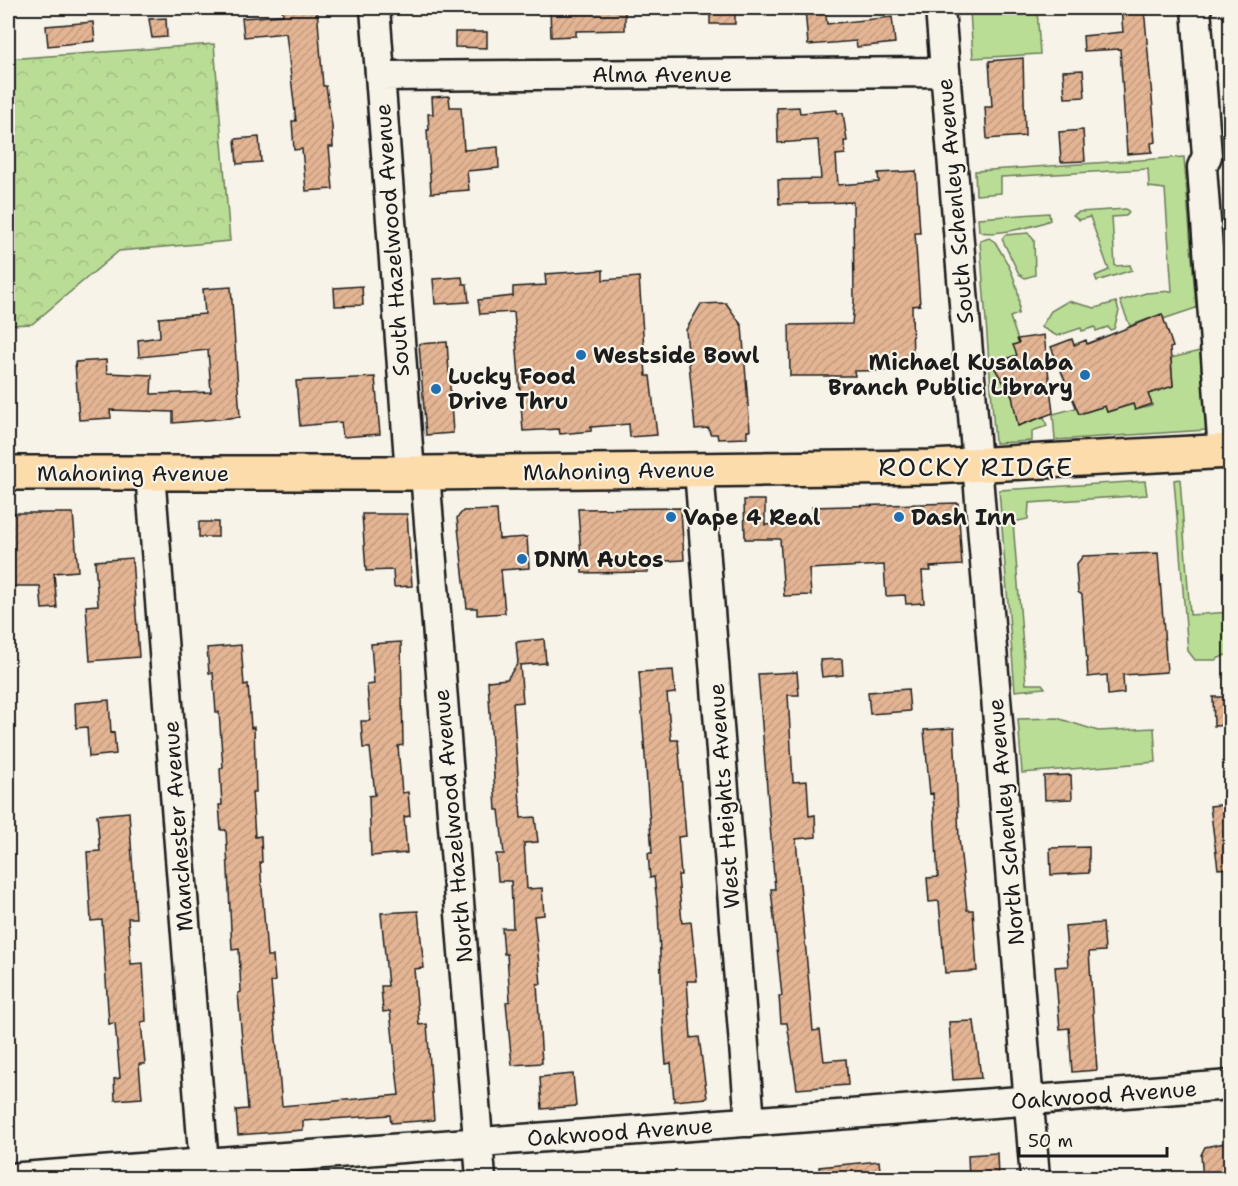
<svg xmlns="http://www.w3.org/2000/svg" width="1238" height="1186" viewBox="0 0 1238 1186" font-family="'Shantell Sans',sans-serif">
<style>
.green{fill:#badd96;stroke:#6b7c59;stroke-width:1.5}
.forest{fill:url(#forest-crowns);stroke:#6b7c59;stroke-width:1.5}
.building{fill:url(#building-hatch);stroke:#1c1c1c;stroke-width:1.5}
.lines{fill:none;stroke-linecap:round;stroke-linejoin:round}
.minor-casing{stroke:#1c1c1c;stroke-width:33}
.major-casing{stroke:#1c1c1c;stroke-width:38}
.minor{stroke:#f7f3e8;stroke-width:28}
.major{stroke:#fddcac;stroke-width:33}
.poi-dot{fill:#1f6fb2;stroke:#f7f3e8;stroke-width:2}
.labels{text-anchor:middle;dominant-baseline:central;stroke-width:4.5;stroke-linejoin:round;paint-order:stroke}
.street-label{font-size:22px;fill:#1c1c1c;stroke:#f7f3e8}
.poi-label{font-size:22px;font-weight:bold;fill:#1c1c1c;stroke:#f7f3e8;text-anchor:start}
.quarter-label{font-size:26px;letter-spacing:1.5px;fill:#1c1c1c;stroke:#f7f3e8}
</style>
<defs>
<pattern id="forest-crowns" width="20" height="18" patternUnits="userSpaceOnUse" patternTransform="scale(1.5)"><rect width="20" height="18" fill="#badd96"/><path d="M2 6a3 3 0 1 1 6 0M12 15a3 3 0 1 1 6 0" fill="none" stroke="#9fbd81"/></pattern>
<pattern id="building-hatch" width="6" height="6" patternUnits="userSpaceOnUse" patternTransform="scale(1.5)"><rect width="6" height="6" fill="#e4b594"/><path d="M-1 1l2-2M0 6l6-6M5 7l2-2" fill="none" stroke="#c39b7f"/></pattern>
</defs>
<rect width="100%" height="100%" fill="#f7f3e8"/>
<filter id="ink" filterUnits="userSpaceOnUse"><feTurbulence type="fractalNoise" baseFrequency=".0167" numOctaves="2"/><feDisplacementMap in="SourceGraphic" scale="12" xChannelSelector="R" yChannelSelector="G"/><feConvolveMatrix kernelMatrix="1 2 1 2 8 2 1 2 1" color-interpolation-filters="sRGB"/></filter>
<g filter="url(#ink)">
<path class="green" d="M1037 8 1040 54 973 58 970 11Z
M1184 157 1196 308 1163 319 1161 314 1130 326 1120 301 1146 293 1172 291 1165 189 1149 187 1148 169 1001 177V193L976 195 975 171Z
M1126 209 1129 212 1126 216 1112 217 1115 266 1130 265 1132 270 1097 281 1095 276 1109 270 1090 217 1079 220 1073 215 1079 212Z
M1049 213 1050 220C1037 226 992 237 979 231L978 218Z
M1028 233 1034 240 1035 275 1025 278 1019 274 1002 239 1005 235Z
M989 238 995 242C1008 263 1023 289 1018 314L1010 317 1019 343 1014 345 1023 353 992 364 1014 400 1018 426 1044 417 1047 426 1032 431V441L995 443 980 241Z
M1068 301 1095 308 1116 302 1119 311 1114 329 1110 330 1108 327 1096 331 1095 327 1082 331 1081 328 1057 336 1041 327 1051 311Z
M1200 351 1206 430 1055 440 1053 414 1076 408 1079 414 1105 406 1107 412 1133 404 1135 410 1152 406 1148 394 1173 386 1171 358Z
M1180 479 1190 615 1230 612V653L1215 660H1195L1188 651 1174 480Z
M1145 481 1147 495 1029 503 1028 519 1013 522 1026 684H1042L1045 688 1015 691 999 490Z
M1057 718 1098 731 1154 728 1156 762 1022 773 1018 719Z"/>
<path class="forest" d="M214 44 230 241 119 251 32 324 8 325V59Z"/>
<path class="building" d="M282 8H317L323 86H326L332 126 333 147H329L333 189 306 191 302 149 294 150 292 121H296L286 33 244 37 242 18 283 15Z
M550 8H625V30L576 31V36L551 37Z
M710 8H735V24H710Z
M805 8H825L827 24 892 17 895 43 857 47 856 41 808 45Z
M1121 8H1144L1156 142 1151 143 1152 152 1127 154 1120 49 1084 51 1083 36 1123 32Z
M166 18 167 37 152 38 149 19Z
M93 22 95 41 48 46 46 26Z
M455 32H487V48L455 47Z
M1023 58 1025 136 987 139 985 107H992L989 61Z
M1083 70 1085 97 1065 98 1063 71Z
M449 96 450 107H461L464 150 498 147 499 168 467 171 469 190 431 193 427 130H429L428 114H433L432 97Z
M799 107 800 113 837 110V113H843L847 141H844L845 154 836 155 838 185 879 182 878 173 916 171 920 233H915L920 305 912 306 913 370 854 371 855 376H790L789 325 852 324 854 302 853 202 779 204 778 180 821 179 818 140 778 143 777 108Z
M1083 130 1085 161 1061 162 1059 132Z
M259 137 261 162 237 164 235 139Z
M603 270V280L639 277 646 376H650L657 435 630 437 629 424 591 427V431L560 434 559 429 523 431 514 312 480 314 478 300 513 296V287L546 285 545 274Z
M462 277 463 284H467L469 302 435 304 433 279Z
M362 286 363 305 335 306 334 288Z
M231 287 240 417 173 423V412L110 410 111 418 79 420 75 362 106 360 107 373 152 375 151 394 211 392 208 350 139 357 138 340 160 337 159 318 205 314 203 289Z
M726 303 742 326 750 431H747V438L718 439 717 434H710L709 428 695 429 686 330 701 304Z
M1162 314 1173 347 1170 348 1173 386 1148 394 1152 404 1135 410 1133 404 1107 412 1105 406 1079 414 1051 347 1072 339 1074 345 1086 340 1087 344Z
M1044 335 1053 413 1018 426 1012 396 992 364 1017 355 1013 345 1019 343 1017 339Z
M447 342 453 433 426 435 419 344Z
M375 377 380 434 343 437 341 422 300 426 296 381Z
M744 500H765V525L814 522 812 507 958 503 962 565 930 567 931 571H922L924 603 906 604 905 595 886 596 884 565 809 569 811 595 784 596 780 539H745Z
M681 508 684 560 647 562 648 572 582 573 578 509Z
M497 510 499 539 527 537 529 568 501 570 505 613 477 615V608H467L457 518 463 511Z
M8 513H73L78 571 54 573 57 608 42 609 40 586H8Z
M362 514H407L412 586 394 587 393 570 366 571Z
M199 522H218V537H199Z
M1158 553 1167 672 1123 675 1124 693 1108 695 1107 675 1088 677 1082 595 1078 592 1076 565 1083 556Z
M132 558 139 657 90 661 86 606 98 605 95 561Z
M544 639 546 663 520 665 523 702 513 703 521 818 535 817 538 842 524 843 527 889 542 888 544 915 534 916 541 984H537L542 1063 512 1065 506 1002 510 1001 507 954H504L502 928H513L511 881H498L496 854H504L499 810H496L488 681 507 679 518 663 516 642Z
M401 642 403 745 398 746 402 793 408 792 410 816 404 817 407 853 371 856 369 796 375 795 370 748H363L361 721H370L367 685 374 684 371 644Z
M241 645 244 685 248 684 251 728 254 727 256 792H252L255 837 261 836 262 862H260L267 956H273L275 981 271 982 282 1106 399 1095 390 1011 383 1012 381 986H388L381 913 418 911 424 968 414 969 419 1025 427 1024 434 1120 391 1123 390 1115 303 1121V1130L238 1135 236 1110 248 1109 238 993 241 992 239 949 232 950 226 830H221L219 805H222L220 769 223 768 219 712H216L213 673H209L207 648Z
M842 659 843 675 822 677 820 660Z
M673 670 675 693 667 694 671 740H678L686 836 678 837 681 875H678L682 923 691 922 695 960 697 981H687L691 1038 699 1037 707 1098 674 1101 671 1063 666 1064 664 1040 658 910 654 877 650 878 648 853H652L639 672Z
M797 672 799 695H788L793 782 807 781 809 816 815 815 816 837 796 839 813 1031 820 1030 824 1061 846 1059 848 1085 797 1089 787 1023H781L779 996H782L771 889H775L758 674Z
M908 689 910 711 870 714 868 692Z
M1213 697H1230V725L1214 726Z
M109 700 111 733 114 732 116 754 89 757 87 727 76 728 75 703Z
M954 728 959 838 967 910H973L977 971 945 973 939 901 929 902 927 878 938 877 933 793 930 794 924 730Z
M1071 775 1072 799 1045 800 1044 776Z
M1230 804V868L1218 869 1210 806Z
M129 812 136 918H128L131 964 143 963 146 1021 141 1022 145 1064H139L142 1098 115 1100 114 1079 120 1078 115 1023 109 1024 102 920 91 921 87 852 100 851 97 815Z
M1089 847V873L1051 875 1050 848Z
M1103 923 1105 951 1089 952 1097 1070 1072 1072 1069 1028 1060 1029 1055 967 1068 966 1065 926Z
M974 1021 981 1078 953 1080 949 1022Z
M573 1074 576 1106 542 1109 540 1077Z
M1230 1142V1179H1203L1201 1155 1205 1147Z
M997 1153 998 1179H969L968 1155Z
M879 1161 881 1179H820L819 1167Z"/>
<g class="lines">
<g class="minor-casing">
<path id="minor" d="M375 8 410 473
M940 8 1035 1178
M1196 8 1207 156 1202 167 1223 452
M380 76 945 72
M699 470 750 1122
M150 473 205 1178
M425 473 481 1178
M9 1178 1230 1085"/>
</g>
<g class="major-casing">
<path id="major" d="M8 473H425L932 467 1230 451"/>
</g>
<use href="#minor" class="minor"/>
<use href="#major" class="major"/>
</g>
</g>
<g class="poi-dot">
<circle cx="581" cy="355" r="6"/>
<circle cx="1085" cy="375" r="6"/>
<circle cx="436" cy="389" r="6"/>
<circle cx="671" cy="517" r="6"/>
<circle cx="899" cy="517" r="6"/>
<circle cx="522" cy="559" r="6"/>
</g>
<g class="labels">
<g class="street-label">
<text x="662" y="74">Alma Avenue</text>
<text transform="translate(955 201) rotate(-95)">South Schenley Avenue</text>
<text transform="translate(392 240) rotate(-94)">South Hazelwood Avenue</text>
<text transform="translate(619 471) rotate(-1)">Mahoning Avenue</text>
<text x="133" y="473">Mahoning Avenue</text>
<text transform="translate(724 796) rotate(-94)">West Heights Avenue</text>
<text transform="translate(1006 822) rotate(-95)">North Schenley Avenue</text>
<text transform="translate(178 826) rotate(-94)">Manchester Avenue</text>
<text transform="translate(453 826) rotate(-95)">North Hazelwood Avenue</text>
<text transform="translate(1104 1095) rotate(-4)">Oakwood Avenue</text>
<text transform="translate(620 1132) rotate(-4)">Oakwood Avenue</text>
</g>
<g class="poi-label">
<text x="593" y="355">Westside Bowl</text>
<text x="1073" y="362" text-anchor="end">Michael Kusalaba<tspan x="1073" dy="25">Branch Public Library</tspan></text>
<text x="448" y="376">Lucky Food<tspan x="448" dy="25">Drive Thru</tspan></text>
<text x="683" y="517">Vape 4 Real</text>
<text x="911" y="517">Dash Inn</text>
<text x="534" y="559">DNM Autos</text>
</g>
<g class="quarter-label">
<text x="976" y="466">ROCKY RIDGE</text>
</g>
</g>
<rect width="1238" height="1186" fill="none" stroke="#f7f3e8" stroke-width="30"/>
<rect x="15" y="15" width="1208" height="1156" fill="none" stroke="#1c1c1c" stroke-width="2" filter="url(#ink)"/>
<path d="M1019 1147v9h148v-9" fill="none" stroke="#1c1c1c" stroke-width="3"/>
<text x="1028" y="1147" font-size="18" fill="#1c1c1c" stroke="#f7f3e8" stroke-width="4.5" paint-order="stroke">50 m</text>
</svg>
